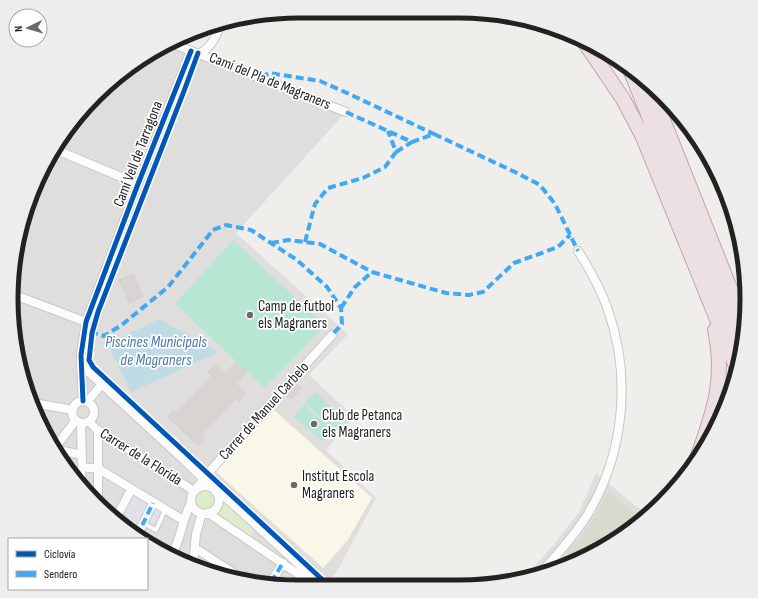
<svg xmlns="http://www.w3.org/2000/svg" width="758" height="598" viewBox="0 0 758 598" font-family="'Sofia Sans Condensed',sans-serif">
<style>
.residential{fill:#dfdedc}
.education{fill:#f8f7e8}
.construction{fill:#d9d9cd}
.grass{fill:#ddeccb}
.pitch{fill:#b7e6d2}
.plaza{fill:#e2e1e5}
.water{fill:#bfdbe3}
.building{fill:#d7d4d2;stroke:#d3d0cc}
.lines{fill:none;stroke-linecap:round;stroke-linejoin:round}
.lane-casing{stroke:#c9c8c7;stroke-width:6}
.street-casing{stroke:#c9c8c7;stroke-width:10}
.highway-casing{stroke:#c5a2ac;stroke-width:16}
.lane{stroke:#fdfcfc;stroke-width:4}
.street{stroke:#fdfcfc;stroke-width:8}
.highway{stroke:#ece0e2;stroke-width:14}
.quiet{stroke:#3fa9f5;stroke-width:4;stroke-dasharray:8 4;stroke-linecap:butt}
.cycleway-casing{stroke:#fff;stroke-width:8}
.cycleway{stroke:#0057b8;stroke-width:5}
.poi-dot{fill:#6a6968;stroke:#fff;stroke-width:1.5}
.labels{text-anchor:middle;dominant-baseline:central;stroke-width:3.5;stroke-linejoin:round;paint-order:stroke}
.street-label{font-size:15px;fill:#222;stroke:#fff}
.poi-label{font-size:15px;fill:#222;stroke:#fff;text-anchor:start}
.water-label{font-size:16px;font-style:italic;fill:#4a7aab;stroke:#fff}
.rim{fill:none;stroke:#222;stroke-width:5}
</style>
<rect width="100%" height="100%" fill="#f0eeeb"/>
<path class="residential" d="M178 40 346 112 236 233 348 334 309 375 354 417 326 450 376 498 338 570 326 583 243 582 189 565 147 543V539L139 538 83 489 49 443 21 373 11 299 21 224 50 155 96 95 155 49Z
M596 473 648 516 603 549 534 577 523 579 556 542 579 512Z"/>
<path class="education" d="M274 410 372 498 347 541 323 568 215 471Z"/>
<path class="construction" d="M609 492 643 520 603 549 551 570 583 534Z"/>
<path class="grass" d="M195 500a10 10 0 1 1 20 0a10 10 0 1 1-20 0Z
M223 498 254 528V532L249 537 214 515 220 508Z"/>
<path class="pitch" d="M233 240 325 325 265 388 175 304Z
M315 392 344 419 334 430 305 403Z
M304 405 333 431 323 442 294 416Z"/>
<path class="plaza" d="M131 490 165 510 156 530 143 523 137 536 116 518Z"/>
<path class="water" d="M159 319 219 352 131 392 108 344Z"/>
<path class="building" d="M133 274 143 296 130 303 119 280Z
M236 362 247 372 236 384 246 393 239 401 236 398 201 435 204 438 198 445 168 417 174 410 177 413 212 376 208 372 215 365 225 374Z
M297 384 301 388 292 399 287 396Z"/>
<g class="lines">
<g class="lane-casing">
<path id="lane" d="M143 523 156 530 165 510"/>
</g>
<g class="street-casing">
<path id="street" d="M171 43 346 112
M200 53C211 48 218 34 221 22
M54 149 138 184
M12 294 86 322
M81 365 183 459 213 488
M83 401 81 355 86 322 138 184 191 51
M72 412a11 11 0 1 1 22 0a11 11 0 1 1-22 0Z
M87 402 102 384
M33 403 73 410
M89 421 95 428 194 491
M98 430V503
M54 449 76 420
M54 449 82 455
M82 467 99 469 183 520
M80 486 82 467 81 423
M191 500a14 14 0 1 1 28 0a14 14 0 1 1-28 0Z
M196 489 210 471 332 335
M215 491 223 495 304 569 307 575 318 583
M208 513 301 576 307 575
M116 518 131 490
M137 536 153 503
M195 548 248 582
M171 556C182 538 181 521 191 503
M193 566 196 534 202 513
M538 576C555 557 572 539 586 517 624 456 632 378 608 310 601 289 590 270 578 251
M271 582 283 563"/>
</g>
<g class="highway-casing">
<path id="highway" d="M583 40 623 99 643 137 738 371
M630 69 741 349
M648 82 745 326
M696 461C713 414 726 381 715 330"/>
</g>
<use href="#lane" class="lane"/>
<use href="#street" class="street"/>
<use href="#highway" class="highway"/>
<path class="quiet" d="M261 77 269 73 320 81 347 93 434 134
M346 112 412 142 434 134 517 173 540 185 555 204 578 251
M396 152 412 142
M305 242 315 204 328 188 363 178 385 167 396 152 388 131
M271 243 288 240 320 244 372 272
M341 308 355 287 372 272 446 293 469 295 483 292 514 263 558 247 570 235
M90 332 104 336 123 324 168 287 213 230 226 225 251 230 297 260 327 287 341 308 342 324 332 335
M137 536 153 503
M271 582 283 563"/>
<g class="cycleway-casing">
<path id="cycleway" d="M198 53 184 91 98 312 92 333 89 360 93 367 326 583
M83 401 81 355 86 322 138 184 191 51"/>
</g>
<use href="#cycleway" class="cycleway"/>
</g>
<g class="poi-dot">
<circle cx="250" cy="315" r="4"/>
<circle cx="314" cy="424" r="4"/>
<circle cx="294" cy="485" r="4"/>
</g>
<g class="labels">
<g class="street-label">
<text transform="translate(270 81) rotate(22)">Camí del Pla de Magraners</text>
<text transform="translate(138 154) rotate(-69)">Camí Vell de Tarragona</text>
<text transform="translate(264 411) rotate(-48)">Carrer de Manuel Carbelo</text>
<text transform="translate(141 457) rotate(32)">Carrer de la Florida</text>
</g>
<g class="poi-label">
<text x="258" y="306">Camp de futbol<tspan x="258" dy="17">els Magraners</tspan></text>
<text x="322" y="415">Club de Petanca<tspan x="322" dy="17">els Magraners</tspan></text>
<text x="302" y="476">Institut Escola<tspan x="302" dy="17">Magraners</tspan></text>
</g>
<g class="water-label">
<text x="156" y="342">Piscines Municipals<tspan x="156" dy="18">de Magraners</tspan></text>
</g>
</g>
<path d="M0 0H758V598H0ZM299 18H459A281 281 0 0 1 740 299V299A281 281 0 0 1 459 580H299A281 281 0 0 1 18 299V299A281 281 0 0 1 299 18Z" fill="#ededed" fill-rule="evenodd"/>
<path class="rim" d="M299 18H459A281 281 0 0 1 740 299V299A281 281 0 0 1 459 580H299A281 281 0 0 1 18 299V299A281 281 0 0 1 299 18Z"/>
<rect x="8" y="538" width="140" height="52" fill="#ffffff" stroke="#a7a7a7"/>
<rect x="16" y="551" width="20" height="6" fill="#0057b8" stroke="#a7a7a7"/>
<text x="44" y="558" font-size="12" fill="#222222">Ciclovía</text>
<rect x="16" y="571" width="20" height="6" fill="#3fa9f5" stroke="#a7a7a7"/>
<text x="44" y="578" font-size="12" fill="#222222">Sendero</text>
<g transform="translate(28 28) rotate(265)"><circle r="19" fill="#ffffff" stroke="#a7a7a7"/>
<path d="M0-3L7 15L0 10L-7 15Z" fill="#6a6968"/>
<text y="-6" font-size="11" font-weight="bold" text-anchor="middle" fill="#222222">N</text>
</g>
</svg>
